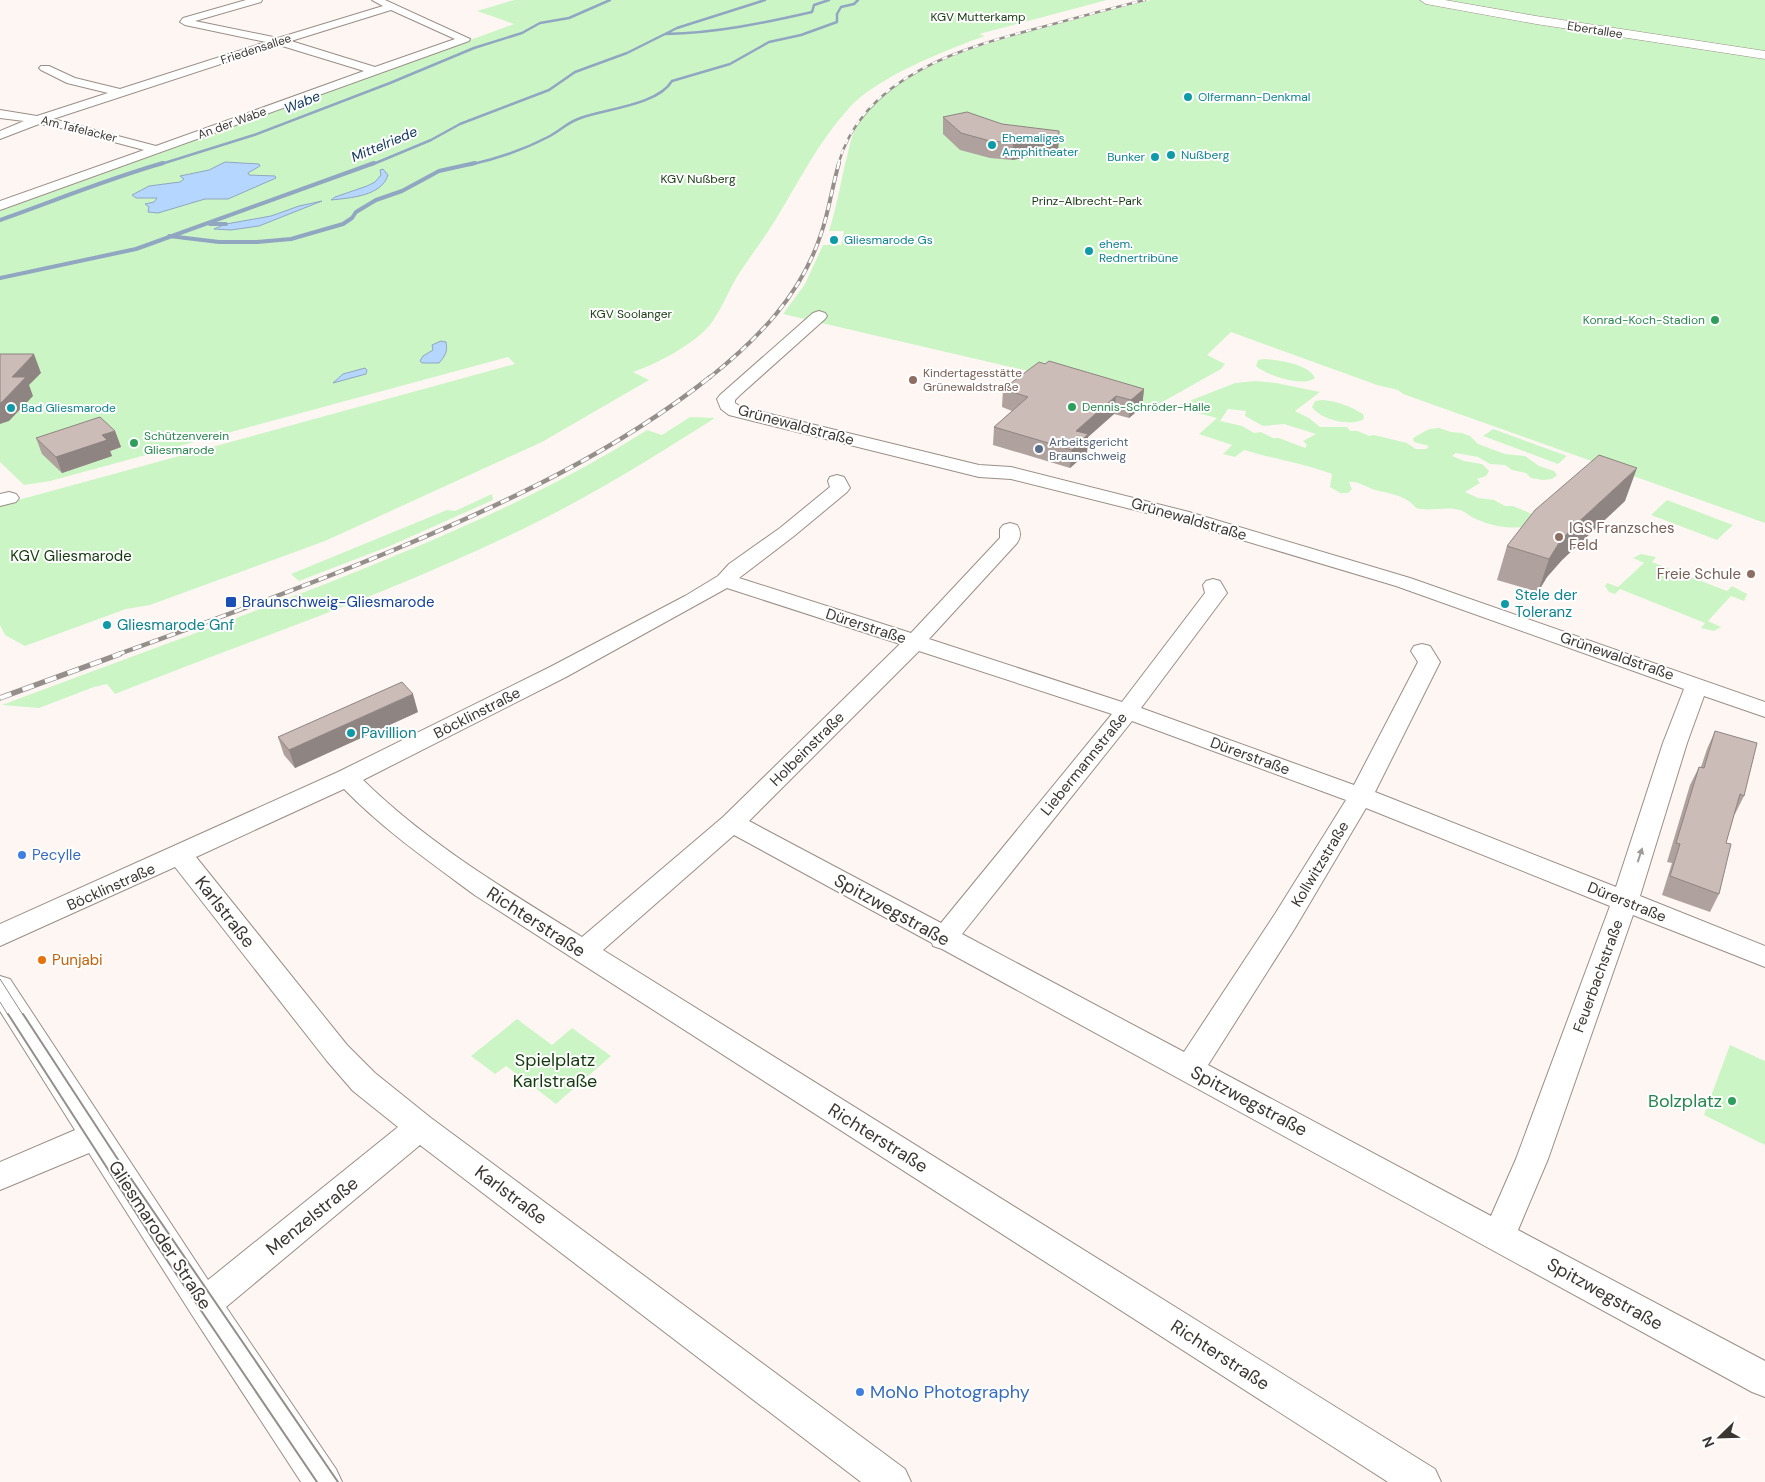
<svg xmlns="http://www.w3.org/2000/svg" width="1765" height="1482" viewBox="0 0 1765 1482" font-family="'DM Sans',sans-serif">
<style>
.green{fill:#ccf5c6;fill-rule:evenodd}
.water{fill:#b5d6fe;stroke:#90a6c1}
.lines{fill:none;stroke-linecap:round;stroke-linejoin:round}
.stream-far1{stroke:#90a6c1;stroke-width:2.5}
.stream{stroke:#90a6c1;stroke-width:4}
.minor-casing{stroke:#9a8e87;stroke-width:2}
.major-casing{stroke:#9a8e87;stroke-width:1}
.minor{fill:#fff;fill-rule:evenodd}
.major{fill:#fff;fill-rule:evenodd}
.tram-far1{stroke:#958f8b;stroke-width:1}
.tram{stroke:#958f8b;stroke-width:2}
.rail-far3-casing{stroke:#958f8b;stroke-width:2.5}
.rail-far2-casing{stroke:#958f8b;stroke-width:4}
.rail-far1-casing{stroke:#958f8b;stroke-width:4.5}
.rail-casing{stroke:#958f8b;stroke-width:5.5}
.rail-far3{stroke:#fff;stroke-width:2;stroke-dasharray:5.5;stroke-linecap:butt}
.rail-far2{stroke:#fff;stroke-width:2.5;stroke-dasharray:7;stroke-linecap:butt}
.rail-far1{stroke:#fff;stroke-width:3;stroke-dasharray:9;stroke-linecap:butt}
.rail{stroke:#fff;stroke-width:4;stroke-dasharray:12;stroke-linecap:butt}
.wall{fill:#afa29e}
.shaded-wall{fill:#8e8481}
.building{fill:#cbbcb8;stroke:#8e8481}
.oneway{fill:#9d9a98}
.culture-dot{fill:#0f9aa8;stroke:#fff;stroke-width:2}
.leisure-dot{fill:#2e9e5b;stroke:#fff;stroke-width:2}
.education-dot{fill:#8d6e63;stroke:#fff;stroke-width:2}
.service-dot{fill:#5c6f8a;stroke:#fff;stroke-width:2}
.transit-dot{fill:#1a4fb4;stroke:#fff;stroke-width:2}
.shop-dot{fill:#3f7fe0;stroke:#fff;stroke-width:2}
.food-dot{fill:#e8710a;stroke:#fff;stroke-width:2}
.labels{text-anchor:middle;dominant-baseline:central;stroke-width:4;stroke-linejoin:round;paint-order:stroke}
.far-park-label{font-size:12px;fill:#133a0d;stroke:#fff}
.far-street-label{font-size:12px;fill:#3b3632;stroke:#fff}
.far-culture-label{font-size:12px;fill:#0d838f;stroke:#fff;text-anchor:start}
.far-leisure-label{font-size:12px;fill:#27864d;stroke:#fff;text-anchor:start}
.far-education-label{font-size:12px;fill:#785e54;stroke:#fff;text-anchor:start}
.far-service-label{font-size:12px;fill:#4e5e75;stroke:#fff;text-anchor:start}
.far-water-label{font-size:14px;font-style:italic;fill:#133962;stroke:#fff}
.street-label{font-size:15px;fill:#3b3632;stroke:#fff}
.education-label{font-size:15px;fill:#785e54;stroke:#fff;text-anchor:start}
.park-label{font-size:15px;fill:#133a0d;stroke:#fff}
.culture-label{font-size:15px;fill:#0d838f;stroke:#fff;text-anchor:start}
.transit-label{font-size:15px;fill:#164399;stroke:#fff;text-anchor:start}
.shop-label{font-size:15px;fill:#366cbe;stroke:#fff;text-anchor:start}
.food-label{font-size:15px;fill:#c56008;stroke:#fff;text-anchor:start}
.near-street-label{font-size:18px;fill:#3b3632;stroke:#fff}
.near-park-label{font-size:18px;fill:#133a0d;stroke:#fff}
.near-leisure-label{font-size:18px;fill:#27864d;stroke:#fff;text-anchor:end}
.near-shop-label{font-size:18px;fill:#366cbe;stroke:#fff;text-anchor:start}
</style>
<rect width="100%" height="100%" fill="#fef6f2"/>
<path class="green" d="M514 0H1107L979 34 985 36C946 50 877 77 849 108 819 141 799 181 776 219 765 237 752 254 740 272 729 289 722 309 710 325 694 344 657 364 633 372L649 380 542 442 325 541 150 605 126 609 25 646 5 635 0 625V505L515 364 508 357 50 481 24 485 0 462V211L514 24 477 11Z
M1151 0H1765V523L1403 394 1398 390 1377 385 1231 332 1207 355 1225 364 1221 369 1150 409 1041 374 783 314 805 284 823 245H841L844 231H829C836 209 840 187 845 164 848 155 849 144 853 135 885 68 990 42 1055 25 1087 16 1119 8 1151 0Z
M1264 359C1278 360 1309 364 1315 378 1303 388 1266 375 1256 366L1258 360Z
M1255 381 1276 383 1320 392 1295 411 1309 418 1320 427H1347L1350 431H1358L1369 436 1374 435 1407 443 1416 449H1426L1429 446 1414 442 1413 438 1429 429 1439 428 1451 432 1462 433 1470 436 1478 444 1505 454 1525 456 1539 466 1554 471 1557 475 1552 479 1543 480 1531 478 1526 473 1512 470 1505 465 1490 464 1478 457 1456 453 1452 456 1464 461 1482 464 1489 471 1486 476 1477 479 1480 483 1465 492 1478 498 1494 500 1505 506H1513L1537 516 1533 526C1511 529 1496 528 1476 519 1470 517 1465 511 1459 510 1445 506 1430 512 1416 508 1405 494 1388 494 1372 489 1364 486 1357 481 1349 482L1352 489 1348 493H1340L1330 487 1332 474C1303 463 1273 459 1244 450L1235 457 1223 454 1232 445 1199 434 1217 418 1174 407 1235 383ZM1228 409 1246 411 1245 416 1263 426 1284 424 1316 434 1303 441 1307 445 1305 448 1279 438H1273L1261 432 1254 433 1242 426 1220 421Z
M1322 400C1337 401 1350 406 1363 414L1364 419C1351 427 1321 420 1312 407L1315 401Z
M690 417 715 418C658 454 600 491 539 521 403 589 257 638 115 694L107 684 94 687 39 708 2 705C114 663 226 623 338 579 445 536 549 492 647 430L662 435Z
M1493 429 1567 456 1558 464 1483 436Z
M492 494 493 500 390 546 299 581 291 574 447 510 455 511Z
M1667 500 1733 525 1717 540 1651 515Z
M1641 554 1656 557 1652 562 1727 591 1732 586 1747 594 1744 601 1731 596 1708 621 1721 627 1714 631 1701 628 1705 623 1620 589 1615 594 1609 592 1605 586 1607 583 1618 587 1644 563 1633 558Z
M517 1019 552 1045 572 1028 611 1056 556 1104 506 1066 495 1074 471 1056Z
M1730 1045 1765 1061V1145L1704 1115Z"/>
<path class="water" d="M225 162 259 164 260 166 248 173 249 175 275 176 276 178 228 199H205L158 213 148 212 149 207 145 204 154 202 157 198H136L132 195 149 186 180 182 184 179 180 176 209 170Z
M383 169 388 175C382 196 350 198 331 200L335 197 367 186 375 182 381 175 380 170Z
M322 201 259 226 231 230 214 229 226 224 271 216 299 206Z
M441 341 446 342C448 352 445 356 439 363H422L420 361 423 356 433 350 432 345Z
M365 368 367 370 366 374 333 383 343 374Z"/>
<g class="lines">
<path class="stream-far1" d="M666 34C716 33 764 23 812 12L814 5 829 0
M158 165 254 135 390 83 474 48 522 33 540 23 569 18 610 0
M371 165 431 140 460 124 549 90 575 72 627 53 677 28 765 0
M469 165C496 159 523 150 548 137 558 132 567 123 578 119 602 109 657 106 672 81L730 64 769 42 801 35 837 22V14L841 7 854 4 858 0"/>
<path class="stream" d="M0 220C54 201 107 179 163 163
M210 224H226
M169 236 219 242H257L291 239 343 224 352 218 356 212 376 200 402 191 439 171 475 163
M0 278 136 249 374 163"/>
<g class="minor-casing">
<path id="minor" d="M246 0H262L261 2 195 21 278 38 383 6 372 0H385L470 39 469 41 0 210V201L144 150 61 128 39 124 0 139V131L24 121 0 118V110L37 116 108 93 67 83 41 70 39 68 41 66H49L75 78 120 89 266 42 185 25 180 22 183 18ZM391 10 455 39 375 67 291 41ZM279 45 364 71 156 146 53 119Z
M819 311 825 313 827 316 825 319 740 395 735 400V403L741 407 979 465 1011 467 1189 512 1410 578 1765 702V717L1704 696 1687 743 1640 896 1765 946V967L1633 915 1548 1159 1518 1230 1765 1361V1397L1752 1392 942 949 933 946 932 943 734 835 603 950 1435 1469 1441 1482H1388L476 896C430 862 384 830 344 789L196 857 347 1045 375 1073 431 1118 905 1469 911 1482H861L420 1145 226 1307 336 1469 342 1482H301L192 1315 89 1153 0 1190V1162L75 1130 0 1011V976L10 979 208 1280 398 1127 353 1091 327 1061 175 867 0 946V924L338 772 550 667 685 596 718 576 729 564 780 528 830 487 828 481 830 477 837 475 844 477 850 488 847 492 794 536 739 578 911 633 1000 538V529L1003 525 1010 523 1017 525C1021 531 1021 537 1017 543L929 639 1122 702 1205 593 1203 585 1206 581 1213 579 1220 581 1227 593 1141 708 1354 785 1418 662 1411 651 1414 646 1422 644 1430 646 1440 662 1375 792 1616 887 1663 743 1684 689 1396 586 1175 520 1011 479 979 477 729 415 721 409 717 399 720 395 813 313ZM727 588 900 644 723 817 582 937C506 890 427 843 363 780L566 677ZM919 651 1112 714 941 923 749 821ZM1132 721 1346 800 1275 914 1184 1052 962 934ZM1366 808 1610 906 1516 1159 1491 1216 1208 1065 1295 928Z
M9 492 16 494 19 498 16 502 0 506V494Z"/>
</g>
<g class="major-casing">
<path id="major" d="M1420 0H1445L1536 16 1765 51V59L1536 24 1426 4Z"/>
</g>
<use href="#minor" class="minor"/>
<use href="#major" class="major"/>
<path class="tram-far1" d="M0 979 23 1015
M0 1002 8 1015"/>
<path class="tram" d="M8 1014 156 1244 317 1482
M23 1014 117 1158 338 1482"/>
<g class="rail-far3-casing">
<path id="rail-far3" d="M838 165C863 74 966 47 1046 26 1079 17 1112 8 1145 0"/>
</g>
<g class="rail-far2-casing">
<path id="rail-far2" d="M709 378C758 339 801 295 821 234 829 211 832 187 839 163"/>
</g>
<g class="rail-far1-casing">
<path id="rail-far1" d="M116 655C210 621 304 587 396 549 506 503 617 451 710 377"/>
</g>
<g class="rail-casing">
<path id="rail" d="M0 698 120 654"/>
</g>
<use href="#rail-far3" class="rail-far3"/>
<use href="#rail-far2" class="rail-far2"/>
<use href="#rail-far1" class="rail-far1"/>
<use href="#rail" class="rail"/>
</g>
<path class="wall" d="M943 117 1002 124 1059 135 1058 152 1012 160 990 158 960 150 943 134Z
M1003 389H1144L1142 407 1129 418 1114 414 1088 437 1087 453 1070 468 993 445 994 427 1012 411 1002 407Z
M115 431 121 447 110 451 112 456 62 473 42 454 36 438Z
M1625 501 1562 560 1547 577 1538 592 1497 580 1507 546Z
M418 712 295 768 284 755 278 737Z
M1715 731 1744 796 1735 814H1734L1726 843 1719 894 1710 912 1662 895 1672 863 1667 862 1690 785 1699 767H1701L1707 749Z"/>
<path class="shaded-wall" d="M1059 135 1058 152 1012 160 1013 143Z
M34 354 41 373 29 385 33 396 9 421 0 424V403L12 377Z
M1144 389 1142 407 1129 418 1131 400Z
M1116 396 1114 414 1088 437 1087 453 1070 468 1072 450 1076 431Z
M115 431 121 447 110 451 112 456 62 473 56 457 102 435Z
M1637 468 1625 501 1562 560 1547 577 1538 592 1549 559 1559 543 1573 527Z
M413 694 418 712 295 768 289 750Z"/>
<path class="building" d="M967 112 1002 124 1059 131V135L1013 143 990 141 961 133 943 117Z
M0 354H34L12 377H26L2 402 0 403Z
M1049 361 1144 389 1131 400 1116 396 1076 431 1088 434 1072 450 994 427 1028 397 1003 389 1039 362 1045 364Z
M100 417 115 431 102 435 107 440 56 457 36 438Z
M1599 455 1637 468 1573 527 1559 543 1549 559 1507 546 1535 510Z
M402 682 413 694 289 750 278 737Z
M1715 731 1757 743 1744 796 1740 794 1726 843 1731 844 1719 894 1670 876 1680 844 1676 843 1699 767 1704 768Z"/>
<defs><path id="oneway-solid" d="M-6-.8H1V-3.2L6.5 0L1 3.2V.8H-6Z" transform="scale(1.25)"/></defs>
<use class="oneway" href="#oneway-solid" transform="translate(1640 855) rotate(-72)"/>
<g class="culture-dot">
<circle cx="1188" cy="97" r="5"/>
<circle cx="992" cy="145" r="5"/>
<circle cx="1171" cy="155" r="5"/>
<circle cx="1155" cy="157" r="5"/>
<circle cx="834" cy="240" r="5"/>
<circle cx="1089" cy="251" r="5"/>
<circle cx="11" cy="408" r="5"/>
<circle cx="1505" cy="604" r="5"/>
<circle cx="107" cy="625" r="5"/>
<circle cx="351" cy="733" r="5"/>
</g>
<g class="leisure-dot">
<circle cx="1715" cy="320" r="5"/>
<circle cx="1072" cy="407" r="5"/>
<circle cx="134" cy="443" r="5"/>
<circle cx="1732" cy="1101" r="5"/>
</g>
<g class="education-dot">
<circle cx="913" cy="380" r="5"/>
<circle cx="1559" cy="537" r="5"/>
<circle cx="1751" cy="574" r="5"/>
</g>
<circle class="service-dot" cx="1039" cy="449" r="5"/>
<rect class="transit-dot" x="225" y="596" width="12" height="12" rx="2.5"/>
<g class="shop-dot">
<circle cx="22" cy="855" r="5"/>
<circle cx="860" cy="1392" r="5"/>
</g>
<circle class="food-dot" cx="42" cy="960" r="5"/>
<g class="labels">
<g class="far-park-label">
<text x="978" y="17">KGV Mutterkamp</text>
<text x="698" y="179">KGV Nußberg</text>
<text x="1087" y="201">Prinz-Albrecht-Park</text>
<text x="631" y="314">KGV Soolanger</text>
</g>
<g class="far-street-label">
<text transform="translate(1595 30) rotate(9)">Ebertallee</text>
<text transform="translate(256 49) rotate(-18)">Friedensallee</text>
<text transform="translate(232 123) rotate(-20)">An der Wabe</text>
<text transform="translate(79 129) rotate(14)">Am Tafelacker</text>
</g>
<g class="far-culture-label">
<text x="1198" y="97">Olfermann-Denkmal</text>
<text x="1002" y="138">Ehemaliges<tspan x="1002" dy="14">Amphitheater</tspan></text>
<text x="1181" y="155">Nußberg</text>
<text x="1145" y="157" text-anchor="end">Bunker</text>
<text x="844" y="240">Gliesmarode Gs</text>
<text x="1099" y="244">ehem.<tspan x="1099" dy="14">Rednertribüne</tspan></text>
<text x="21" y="408">Bad Gliesmarode</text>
</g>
<g class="far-leisure-label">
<text x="1705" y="320" text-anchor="end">Konrad-Koch-Stadion</text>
<text x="1082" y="407">Dennis-Schröder-Halle</text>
<text x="144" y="436">Schützenverein<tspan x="144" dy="14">Gliesmarode</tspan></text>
</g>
<g class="far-education-label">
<text x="923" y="373">Kindertagesstätte<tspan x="923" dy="14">Grünewaldstraße</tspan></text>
</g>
<g class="far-service-label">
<text x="1049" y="442">Arbeitsgericht<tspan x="1049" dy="14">Braunschweig</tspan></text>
</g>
<g class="far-water-label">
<text transform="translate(302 102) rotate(-22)">Wabe</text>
<text transform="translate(384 144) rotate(-23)">Mittelriede</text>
</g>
<g class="street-label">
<text transform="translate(796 425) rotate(15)">Grünewaldstraße</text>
<text transform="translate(1189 519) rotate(16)">Grünewaldstraße</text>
<text transform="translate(866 626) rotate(18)">Dürerstraße</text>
<text transform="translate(1617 656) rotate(19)">Grünewaldstraße</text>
<text transform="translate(477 713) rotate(-27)">Böcklinstraße</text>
<text transform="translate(807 749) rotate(-45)">Holbeinstraße</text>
<text transform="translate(1250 756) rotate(20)">Dürerstraße</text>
<text transform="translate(1084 764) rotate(-51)">Liebermannstraße</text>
<text transform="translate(1320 864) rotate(-59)">Kollwitzstraße</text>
<text transform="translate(111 887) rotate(-24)">Böcklinstraße</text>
<text transform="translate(1627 902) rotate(22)">Dürerstraße</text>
<text transform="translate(1598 976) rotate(-70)">Feuerbachstraße</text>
</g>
<g class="education-label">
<text x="1569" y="528">IGS Franzsches<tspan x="1569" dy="17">Feld</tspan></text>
<text x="1741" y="574" text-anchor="end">Freie Schule</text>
</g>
<g class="park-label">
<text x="71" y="556">KGV Gliesmarode</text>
</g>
<g class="culture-label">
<text x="1515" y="595">Stele der<tspan x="1515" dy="17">Toleranz</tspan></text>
<text x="117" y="625">Gliesmarode Gnf</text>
<text x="361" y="733">Pavillion</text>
</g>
<g class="transit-label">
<text x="242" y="602">Braunschweig-Gliesmarode</text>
</g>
<g class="shop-label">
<text x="32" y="855">Pecylle</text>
</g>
<g class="food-label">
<text x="52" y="960">Punjabi</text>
</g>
<g class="near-street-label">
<text transform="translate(892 910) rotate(29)">Spitzwegstraße</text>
<text transform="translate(225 912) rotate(52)">Karlstraße</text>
<text transform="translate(536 922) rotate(33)">Richterstraße</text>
<text transform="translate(1249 1101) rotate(28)">Spitzwegstraße</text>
<text transform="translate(878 1138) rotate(32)">Richterstraße</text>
<text transform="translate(511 1195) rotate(37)">Karlstraße</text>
<text transform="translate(312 1216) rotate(-39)">Menzelstraße</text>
<text transform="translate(160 1235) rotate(57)">Gliesmaroder Straße</text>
<text transform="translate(1605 1294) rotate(29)">Spitzwegstraße</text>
<text transform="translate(1220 1355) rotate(33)">Richterstraße</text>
</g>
<g class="near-park-label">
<text x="555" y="1060">Spielplatz<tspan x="555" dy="21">Karlstraße</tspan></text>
</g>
<g class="near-leisure-label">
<text x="1722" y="1101">Bolzplatz</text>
</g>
<g class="near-shop-label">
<text x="870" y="1392">MoNo Photography</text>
</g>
</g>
<g transform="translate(1720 1437) rotate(247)" stroke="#ffffff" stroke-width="4" paint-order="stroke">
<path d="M0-4L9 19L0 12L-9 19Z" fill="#3b3632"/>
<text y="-8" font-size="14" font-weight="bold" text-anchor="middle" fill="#3b3632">N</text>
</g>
</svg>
